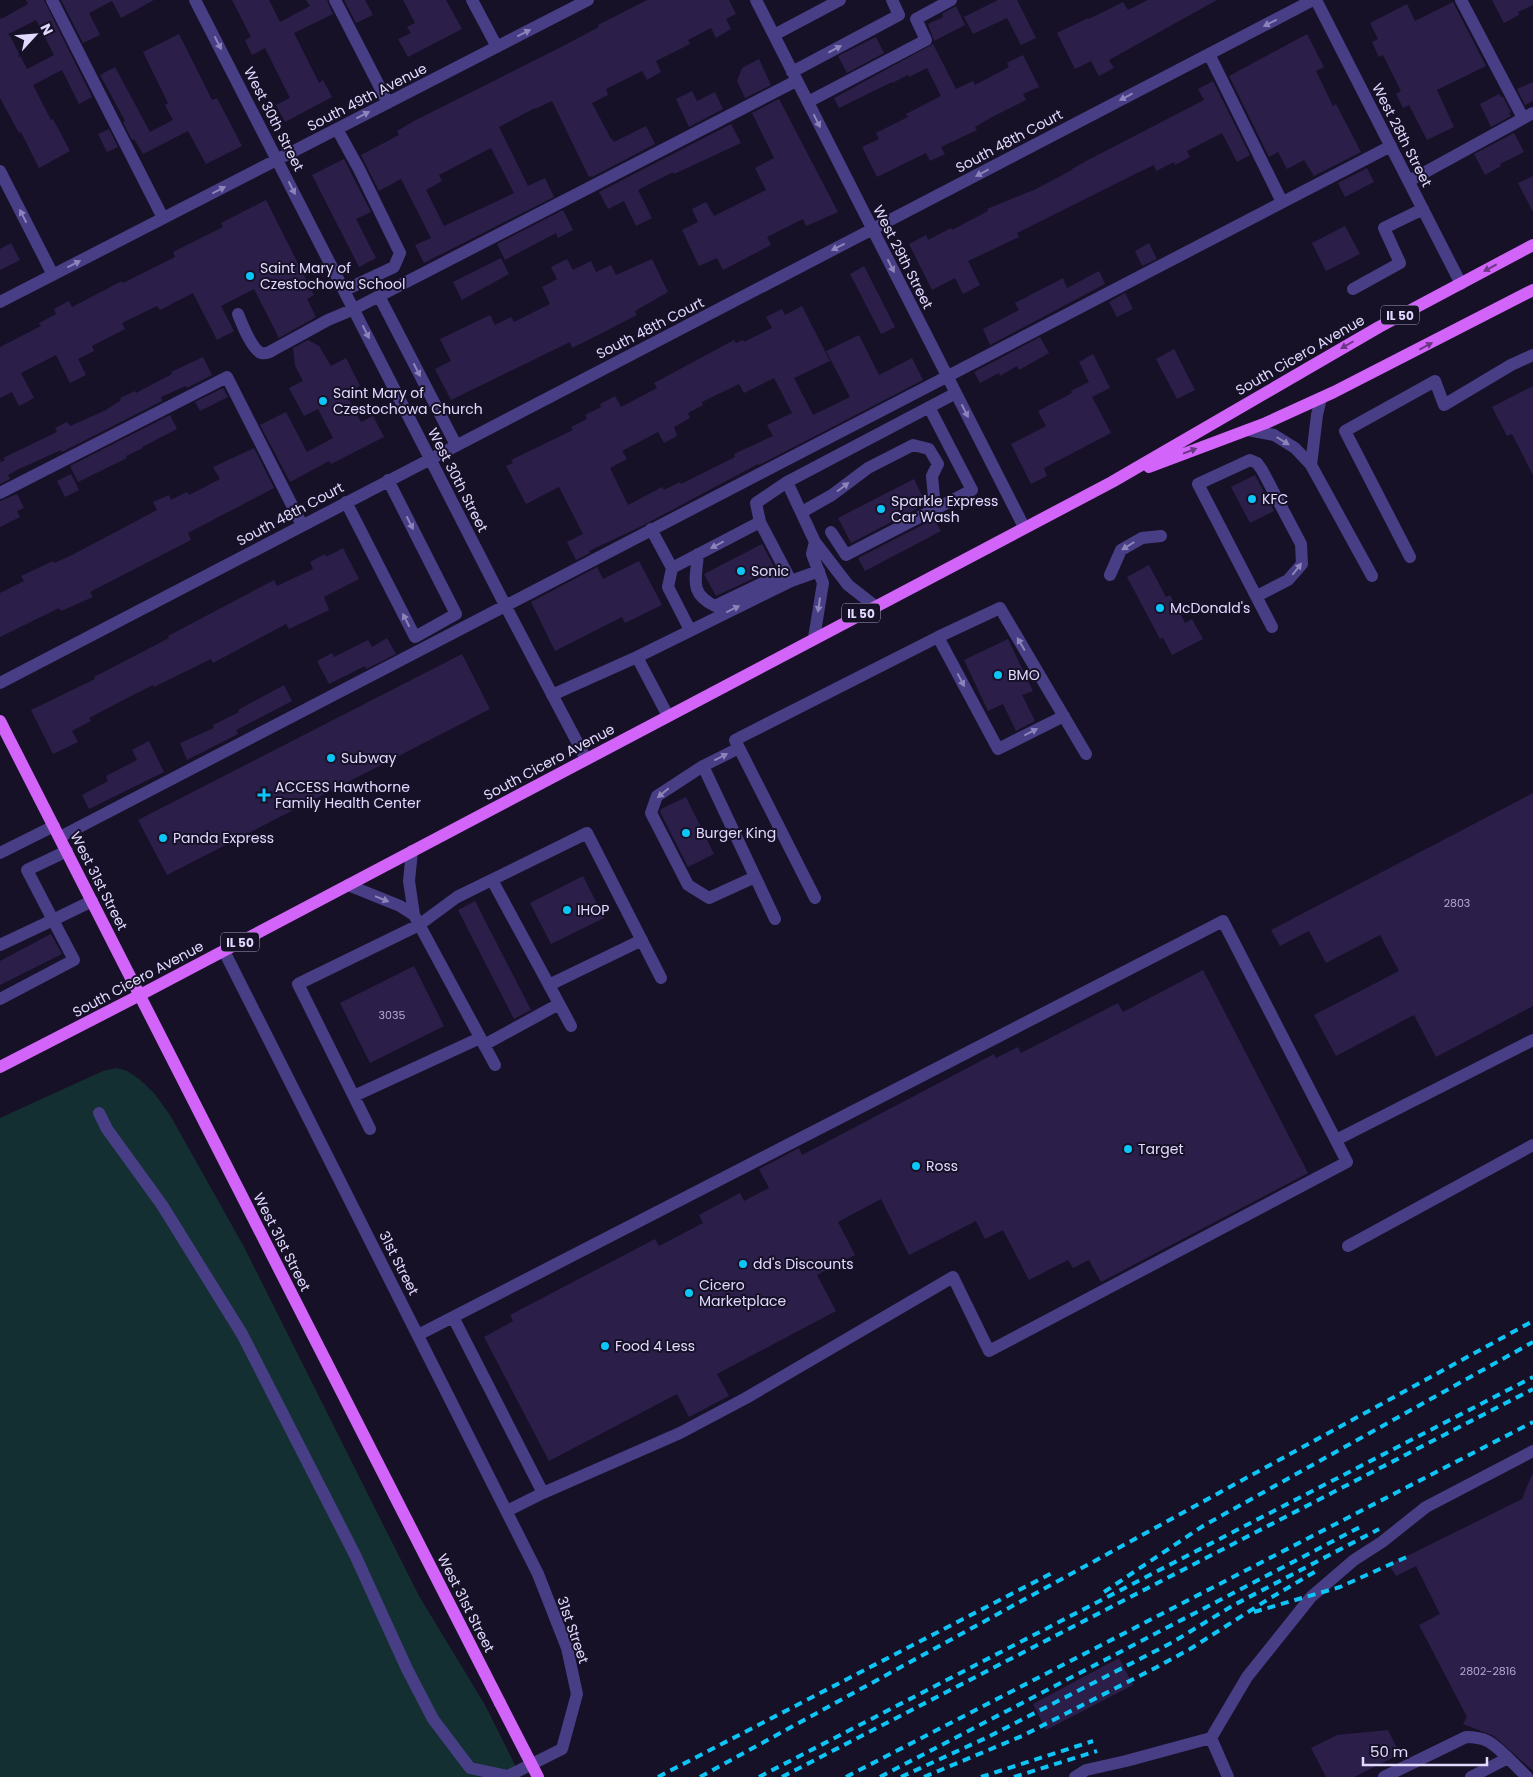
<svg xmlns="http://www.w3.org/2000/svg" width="1533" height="1777" viewBox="0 0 1533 1777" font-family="Poppins,sans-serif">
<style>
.green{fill:#142f32}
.building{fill:#2b1e48;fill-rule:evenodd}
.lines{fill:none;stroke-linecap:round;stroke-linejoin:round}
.minor{stroke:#483e85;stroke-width:12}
.major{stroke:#d264f9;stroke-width:12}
.rail{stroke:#0dc5f6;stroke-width:4;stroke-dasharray:8 6;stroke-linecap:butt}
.major-bridge{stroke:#d264f9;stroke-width:12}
.oneway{fill:#8d84bb}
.oneway2{fill:#6b3686}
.poi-dot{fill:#0dc5f6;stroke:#171128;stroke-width:2}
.labels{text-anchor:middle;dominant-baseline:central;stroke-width:4;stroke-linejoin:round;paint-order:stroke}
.number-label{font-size:11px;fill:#b4aad0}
.shield{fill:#171128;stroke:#a49dbe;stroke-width:1}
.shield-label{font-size:12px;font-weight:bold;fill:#e1d9fe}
.street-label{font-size:14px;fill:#e1d9fe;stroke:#171128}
.poi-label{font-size:14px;fill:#e1d9fe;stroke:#171128;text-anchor:start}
</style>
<rect width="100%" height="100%" fill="#171128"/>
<path class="green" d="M117 1068 127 1071 139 1079 154 1093 170 1115 244 1247 419 1596 485 1705 521 1777H0V1118L103 1071Z"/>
<path class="building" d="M26 0H44L92 97 79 104 62 70 33 85 51 120 53 119 70 151 39 168 21 132 19 133 0 98V17L1 19 28 4ZM36 20 54 55 27 69 9 34Z
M61 0H154L121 18 112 1 89 13 100 35 83 43Z
M232 0H269L280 22 310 6 306 0H327L333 14 294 33 319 83 323 80 332 97 285 122 276 105 290 98 265 48 252 55 245 40 251 37Z
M344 0H365L373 15 356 23Z
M403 0H446L462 29 408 57 398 39 411 33 407 27 415 23Z
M647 0H729L736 14 726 19 731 29 716 38 711 28 688 40 690 44 656 61 661 72 647 80 642 71 606 89 608 95 592 103 611 139H612L614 142 646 126 655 144 592 177 591 176 589 177 552 101 535 109V108L499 127 528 186 545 178 554 197 424 263 415 245 431 238 401 179 379 191 361 155 399 135 397 131 414 121 563 46 599 27 598 25ZM491 148 514 193 444 226 426 190 442 181 439 175Z
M998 0H1017L1036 38 1021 45 1007 18 973 34 964 17Z
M1148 0H1217L1109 60 1114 68 1099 76 1091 61 1075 69 1057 33 1088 18 1089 19 1123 2 1128 10Z
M1492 0H1533V5L1518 12 1519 15 1504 23Z
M1453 2 1486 66 1437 90 1454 127 1427 140 1409 105 1403 108 1396 94 1401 91 1383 55 1379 57 1372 42 1378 39 1370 23 1407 4 1415 21Z
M956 6 965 25 934 41 928 24 943 17 942 14Z
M179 34 212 100 217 98 242 146 206 164 188 131 143 154 134 139 132 140 123 122 125 121 100 75 115 67 150 132 173 120 165 105 168 103 143 52Z
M1307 34 1324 67 1316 71 1333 106 1336 104 1361 152 1314 176 1304 160 1287 169 1278 152 1269 157 1229 76Z
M876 37 884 53 847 73 838 56Z
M933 44 956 89 973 81 975 85 1009 67 1007 63 1023 55 1039 87 1023 94 1026 100 992 117 975 127 977 130 941 147 945 154 930 161 926 153 877 177 862 147 879 139 876 133 908 117 906 114 941 96 927 68 909 77 908 75 892 83V82L839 108 834 98Z
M759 59 771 85 745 98 737 81 742 68Z
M1213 81 1250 155 1237 162 1222 133 1187 151 1190 157 1175 165 1174 162 1156 171 1154 165 1137 173 1017 233 1019 237 968 261 980 285 963 294 955 278 932 290 909 244 926 235 928 240 951 228 952 230 988 211 987 209 1036 189 1072 170V169L1088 160 1204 100 1198 89Z
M1533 82V101L1525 105 1517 89Z
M692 91 697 101 715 92 723 109 689 127 676 99Z
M1499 94 1501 97H1503L1511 112 1509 113 1511 116 1491 127 1480 104Z
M779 99 838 212 806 226 803 219 767 237 771 245 723 270 717 258 699 266 682 230 698 222 692 209 706 202 714 216 766 190 755 168 774 158 752 113Z
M731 124 741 143 674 174 673 172 638 190 652 218 636 226 624 201 608 209 599 192Z
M109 129 118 147 107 152 98 134Z
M1514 133 1524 152 1500 164 1501 166 1485 175 1474 154Z
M344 159 371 212 356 219 376 258 359 267 312 175Z
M1367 168 1374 182 1345 197 1338 183Z
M1533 176V212L1518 183Z
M266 200 314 295 307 299 316 317 279 338 254 289 221 306 234 331 217 340 193 293 160 310 157 306 122 323 125 329 92 346 94 351 78 359 86 375 70 383 56 355 21 373 34 398 19 406 12 392 0 398V347L41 326 39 323 56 314 54 309 69 301 72 307 122 281 123 283 175 257 173 252 223 227 221 223Z
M563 210 573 230 558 238 556 233 505 260 497 244Z
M1345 226 1360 254 1326 271 1312 243Z
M11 243 20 260 0 270V249Z
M1149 243 1157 259 1142 266 1135 251Z
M501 258 509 274 462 300 453 282Z
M567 259 573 270 591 261 596 272 611 265 616 275 652 259 668 292 635 311 637 315 606 331 572 348 570 342 451 400 435 369 451 361 440 339 490 315 495 325 511 317 514 322 550 304 542 287 557 279 551 267Z
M864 266 895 327 881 334 850 274Z
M1099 271 1105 284 990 345 983 329 1019 310 1015 303 1063 278 1067 288Z
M1125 293 1133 309 1117 317 1109 302Z
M802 306 830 361 794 378 813 415 850 397 826 351 859 335 879 375 912 358 923 380 765 462 759 465 758 464 642 526 589 551 590 553 576 560 567 542 583 534 559 487 526 504 506 466 513 463 511 460 573 430 571 427 587 419 585 415 601 407 600 404 615 396 621 407 657 388 654 383 721 347 734 340 736 343 743 340 744 342 772 328 766 317 782 309 785 315ZM774 378 792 413 767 425 773 436 734 454 735 457 681 484 680 482 664 490 662 487 628 505 610 468 627 459 622 451 658 432 664 443 677 436 674 427 690 418 688 413 703 405 702 402 739 384 744 393Z
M1040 337 1049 353 1019 370 1017 366 1000 376 999 373 980 383 974 372Z
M308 340 319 346 331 366 346 358 360 386 346 394 361 422 373 416 384 437 331 464 329 461 290 482 260 425 286 412 307 452 333 438 318 409 304 416 289 388 303 381 295 366 293 348Z
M1174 349 1195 390 1177 399 1156 359Z
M1093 354 1110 388 1092 397 1111 433 1044 468 1047 476 1031 484 1011 444 1046 426 1038 411 1072 393 1071 391 1089 382 1079 362Z
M203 357 212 375 187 388 186 386 161 397 162 401 62 452 61 450 19 469 8 475 10 479 0 484V459L1 462 5 460 3 458 57 432 55 428 67 422 70 426 106 410 121 400 120 398 135 391 136 393 172 374 171 372Z
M1533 386V475L1512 434 1507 436 1492 407Z
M223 388 228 397 200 411 195 402Z
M170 415 177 429 142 447 143 448 126 456 127 458 78 482 70 466Z
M254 448 274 488 188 533 191 540 90 592 93 597 61 611 59 608 0 637V593L24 581 21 576 53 561 54 563 72 555 157 510 153 502 169 495 171 500 187 492 189 495 220 479 213 467Z
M71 474 79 490 65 497 57 481Z
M1255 475 1274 511 1250 523 1231 487Z
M914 479 926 504 851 543 838 518Z
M17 494 24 508 17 511 20 517 0 527V501Z
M934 519 941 531 865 571 858 558Z
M762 544 776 570 763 574 716 596 704 574Z
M343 548 359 579 324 597 329 610 289 629 286 624 213 663 211 659 154 687 153 685 135 694 89 718 91 721 72 731 78 742 53 754 31 710 95 679 94 677 169 638 168 636 274 580 277 586 313 569 310 562 325 554 326 557Z
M639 561 662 605 625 623 622 617 555 651 531 602 597 567 603 579Z
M1149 565 1166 597 1170 595 1185 623 1192 619 1203 639 1172 655 1163 638 1160 639 1127 577Z
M387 638 396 654 366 669 365 666 329 684 317 661 332 653 334 657 368 640 372 647Z
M1008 639 1033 691 1022 695 1035 721 1016 731 1003 704 988 711 964 660Z
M462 654 490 709 167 875 138 820Z
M284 685 292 701 236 730 238 734 187 760 180 743 214 728 213 725 239 712 238 710Z
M149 741 164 772 89 809 82 795 108 781 106 776 137 760 132 750Z
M1533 793V1006L1436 1057 1414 1015 1336 1056 1314 1015 1399 971 1380 935 1326 963 1309 931 1280 946 1271 930Z
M686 797 714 854 688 867 660 812 661 809Z
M583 876 604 918 551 944 530 903Z
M475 901 531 1010 514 1019 458 910Z
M51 934 62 954 0 985V961Z
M414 966 444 1026 370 1063 340 1003Z
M1203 970 1308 1173 1101 1282 1089 1260 1073 1268 1068 1260 1029 1280 1003 1230 985 1239 976 1221 909 1255 881 1199 838 1222 855 1255 817 1275 836 1311 717 1374 729 1396 689 1417 677 1394 549 1461 484 1337 513 1321 510 1315 655 1239 659 1246 703 1223 699 1215 740 1193 744 1201 769 1188 759 1169 799 1148 802 1155 994 1054 996 1058 1018 1047 1021 1053 1118 1003 1123 1012Z
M1533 1472V1771L1494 1736 1463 1724 1467 1717 1419 1625 1440 1614 1416 1566 1396 1576 1389 1565 1522 1499Z
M1119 1658 1133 1685 1046 1730 1033 1704Z
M1388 1730 1400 1754 1354 1777H1326L1311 1748 1337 1735Z"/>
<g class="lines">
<path class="minor" d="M52 0 163 218
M195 0 505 605 586 759
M335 0 388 103
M472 0 497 47
M756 0 1024 527
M1316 0 1461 284
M1461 0 1523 118
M774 35 840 0
M1209 54 1282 202
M792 72 899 15 892 0
M808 102 926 40 916 19 951 0
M337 129 359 169 400 253 394 267 345 290
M0 171 53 275
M1409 181 1533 113
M1353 289 1400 263 1384 228 1423 209
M379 296 456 445
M0 302 588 0
M238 314C242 324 251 348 261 353 265 354 270 352 273 350L328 320 354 309 796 81
M1248 430 1274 435 1295 448 1311 465 1372 576
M1311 465 1317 415 1321 398
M787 482 815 542 848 585 875 606
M0 493 227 377 302 525
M346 502 415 637 456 614 388 480
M802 512 832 495 868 468 913 445 929 449 938 464 932 476 935 508
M651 529 672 568
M831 532 846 555 972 490 929 407
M698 554C696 580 689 593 715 606L767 581H791L819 571
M1410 557 1345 431 1435 381 1444 405 1511 365 1533 355
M1110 575 1121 550 1142 538 1161 536
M1257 596 1288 580 1302 564 1301 544 1262 470 1257 463 1250 460 1198 484 1272 627
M690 630 668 587 672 568 760 522
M938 637 998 749 1064 716
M814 638 823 583 812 554 815 542
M637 657 668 716
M0 683 1313 0
M552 695 637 657 791 581 760 522 756 503 787 482 956 393
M739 748 703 766 657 796 651 813 688 885 709 898 755 877
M703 766 775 919
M60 837 1391 146
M67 851 27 870 53 920 92 901
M412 851 409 881 414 915 495 1065
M0 853 54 826
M492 880 549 985
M348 885 400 906 414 915
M815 898 735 740 938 637 1000 608 1086 754
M0 945 53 920 74 960 0 999
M571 1026 549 985 642 940
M484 1045 559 1004
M354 1096 480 1038
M99 1113 107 1129 162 1205 242 1334 355 1555 407 1669 433 1719 470 1768 508 1776 562 1749 577 1694 567 1648 538 1574 224 951
M370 1129 298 984 419 925 457 897 587 833 661 978
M1336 1140 1533 1040
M1348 1246 1533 1145
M453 1317 543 1493
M418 1335 1223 921 1347 1162 989 1351 953 1277 746 1398 680 1433 543 1493 507 1511
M1075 1777 1086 1770 1126 1761 1211 1738
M1228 1777 1211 1738 1247 1677 1311 1597 1354 1560 1382 1542 1426 1507 1533 1451
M1384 1777 1466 1737C1488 1737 1493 1744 1508 1758
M1471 1777 1508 1758 1527 1777"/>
<path class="major" d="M1149 467 1266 423 1334 392 1533 290
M0 721 500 1703
M0 1067 140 995 1112 482 1379 327 1533 245"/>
<path class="rail" d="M1104 1592 1203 1526 1533 1342
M1254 1612 1340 1587 1411 1555
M658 1777 1052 1573
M700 1777 1533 1321
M759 1777 1533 1377
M782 1777 1533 1389
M846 1777 1533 1422
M880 1777 1364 1525
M901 1777 988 1737 1173 1642 1232 1606 1379 1529
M924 1777 1022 1736 1157 1667 1190 1649 1267 1600 1318 1570
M981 1777 1093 1741
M1014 1777 1097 1751"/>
<path class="major-bridge" d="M500 1703 538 1777"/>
</g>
<defs><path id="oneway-solid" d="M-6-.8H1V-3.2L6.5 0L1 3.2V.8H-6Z" transform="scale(1.25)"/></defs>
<g class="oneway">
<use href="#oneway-solid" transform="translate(1270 23) rotate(153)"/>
<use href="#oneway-solid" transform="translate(524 33) rotate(-27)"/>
<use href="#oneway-solid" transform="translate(218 43) rotate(63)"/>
<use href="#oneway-solid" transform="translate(835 49) rotate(-28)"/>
<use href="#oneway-solid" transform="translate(1126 97) rotate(152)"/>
<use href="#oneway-solid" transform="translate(363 115) rotate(-27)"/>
<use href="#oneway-solid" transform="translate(817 121) rotate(63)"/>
<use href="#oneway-solid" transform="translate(982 173) rotate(152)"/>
<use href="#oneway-solid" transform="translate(292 188) rotate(63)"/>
<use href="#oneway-solid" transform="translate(219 190) rotate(-27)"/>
<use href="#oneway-solid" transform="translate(23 216) rotate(-117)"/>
<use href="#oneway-solid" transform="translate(838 247) rotate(153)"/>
<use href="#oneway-solid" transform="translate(74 264) rotate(-27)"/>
<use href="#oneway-solid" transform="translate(891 266) rotate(63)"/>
<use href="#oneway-solid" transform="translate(366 332) rotate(63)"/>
<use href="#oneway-solid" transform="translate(417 370) rotate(63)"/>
<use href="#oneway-solid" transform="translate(965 411) rotate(63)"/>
<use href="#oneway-solid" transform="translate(1283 441) rotate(32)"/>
<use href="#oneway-solid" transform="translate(843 487) rotate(-37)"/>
<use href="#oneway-solid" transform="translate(410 523) rotate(63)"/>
<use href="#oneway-solid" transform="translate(717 545) rotate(152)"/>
<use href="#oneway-solid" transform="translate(1128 546) rotate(148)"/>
<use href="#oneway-solid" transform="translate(1297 569) rotate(-52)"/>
<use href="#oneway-solid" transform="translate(819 605) rotate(98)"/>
<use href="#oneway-solid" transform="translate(733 609) rotate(-26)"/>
<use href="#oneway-solid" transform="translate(406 620) rotate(-117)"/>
<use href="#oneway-solid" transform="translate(1021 644) rotate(-121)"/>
<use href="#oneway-solid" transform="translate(961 680) rotate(62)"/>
<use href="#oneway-solid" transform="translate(1031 732) rotate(-27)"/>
<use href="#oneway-solid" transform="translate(721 757) rotate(-27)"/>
<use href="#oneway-solid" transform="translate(663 793) rotate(140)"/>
<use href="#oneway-solid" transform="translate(382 899) rotate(22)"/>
</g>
<g class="oneway2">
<use href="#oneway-solid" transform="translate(1490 268) rotate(152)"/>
<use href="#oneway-solid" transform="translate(1347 345) rotate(150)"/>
<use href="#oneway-solid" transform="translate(1426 346) rotate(-28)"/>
<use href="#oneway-solid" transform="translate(1190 451) rotate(-21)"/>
</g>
<g class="poi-dot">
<circle cx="250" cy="276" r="5"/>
<circle cx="323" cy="401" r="5"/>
<circle cx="1252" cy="499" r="5"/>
<circle cx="881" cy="509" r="5"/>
<circle cx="741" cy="571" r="5"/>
<circle cx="1160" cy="608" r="5"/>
<circle cx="998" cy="675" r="5"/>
<circle cx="331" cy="758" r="5"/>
<path d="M261.5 787.5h5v5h5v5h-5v5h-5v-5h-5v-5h5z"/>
<circle cx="686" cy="833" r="5"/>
<circle cx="163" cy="838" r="5"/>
<circle cx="567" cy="910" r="5"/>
<circle cx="1128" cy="1149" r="5"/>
<circle cx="916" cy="1166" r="5"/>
<circle cx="743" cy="1264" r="5"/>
<circle cx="689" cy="1293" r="5"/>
<circle cx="605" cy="1346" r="5"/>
</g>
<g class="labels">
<g class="number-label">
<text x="1457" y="903">2803</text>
<text x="392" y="1015">3035</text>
<text x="1488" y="1671">2802-2816</text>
</g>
<g class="shield">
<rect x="1381" y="305.5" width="38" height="19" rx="4"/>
<rect x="842" y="603.5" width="38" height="19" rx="4"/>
<rect x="221" y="932.5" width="38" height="19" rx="4"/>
</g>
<g class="shield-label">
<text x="1400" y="315">IL 50</text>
<text x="861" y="613">IL 50</text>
<text x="240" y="942">IL 50</text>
</g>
<g class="street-label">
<text transform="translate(367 97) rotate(-27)">South 49th Avenue</text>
<text transform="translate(274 119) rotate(63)">West 30th Street</text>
<text transform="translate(1402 135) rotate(63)">West 28th Street</text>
<text transform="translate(1009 141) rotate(-28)">South 48th Court</text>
<text transform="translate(903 257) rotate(63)">West 29th Street</text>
<text transform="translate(650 328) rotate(-27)">South 48th Court</text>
<text transform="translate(1300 355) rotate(-30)">South Cicero Avenue</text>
<text transform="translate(458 480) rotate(63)">West 30th Street</text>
<text transform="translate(290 514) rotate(-28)">South 48th Court</text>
<text transform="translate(549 762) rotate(-28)">South Cicero Avenue</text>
<text transform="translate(99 881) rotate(63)">West 31st Street</text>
<text transform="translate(138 979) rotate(-28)">South Cicero Avenue</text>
<text transform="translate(282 1242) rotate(63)">West 31st Street</text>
<text transform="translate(399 1263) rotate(63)">31st Street</text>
<text transform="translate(466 1603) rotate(63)">West 31st Street</text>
<text transform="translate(573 1630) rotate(71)">31st Street</text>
</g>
<g class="poi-label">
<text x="260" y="268">Saint Mary of<tspan x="260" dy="16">Czestochowa School</tspan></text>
<text x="333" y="393">Saint Mary of<tspan x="333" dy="16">Czestochowa Church</tspan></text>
<text x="1262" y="499">KFC</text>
<text x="891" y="501">Sparkle Express<tspan x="891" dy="16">Car Wash</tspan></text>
<text x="751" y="571">Sonic</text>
<text x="1170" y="608">McDonald's</text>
<text x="1008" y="675">BMO</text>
<text x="341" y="758">Subway</text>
<text x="275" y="787">ACCESS Hawthorne<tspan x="275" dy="16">Family Health Center</tspan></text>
<text x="696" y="833">Burger King</text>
<text x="173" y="838">Panda Express</text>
<text x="577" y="910">IHOP</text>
<text x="1138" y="1149">Target</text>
<text x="926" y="1166">Ross</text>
<text x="753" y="1264">dd's Discounts</text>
<text x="699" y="1285">Cicero<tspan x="699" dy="16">Marketplace</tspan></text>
<text x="615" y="1346">Food 4 Less</text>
</g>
</g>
<g transform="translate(35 35) rotate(64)" stroke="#171128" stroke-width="4" paint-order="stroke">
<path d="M0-4L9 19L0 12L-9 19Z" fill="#e1d9fe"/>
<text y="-8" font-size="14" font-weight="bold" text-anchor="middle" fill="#e1d9fe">N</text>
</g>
<path d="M1363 1757v8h124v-8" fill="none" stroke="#e1d9fe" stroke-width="2.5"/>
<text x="1370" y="1757" font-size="15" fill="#e1d9fe" stroke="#171128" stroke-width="4" paint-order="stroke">50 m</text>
</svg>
